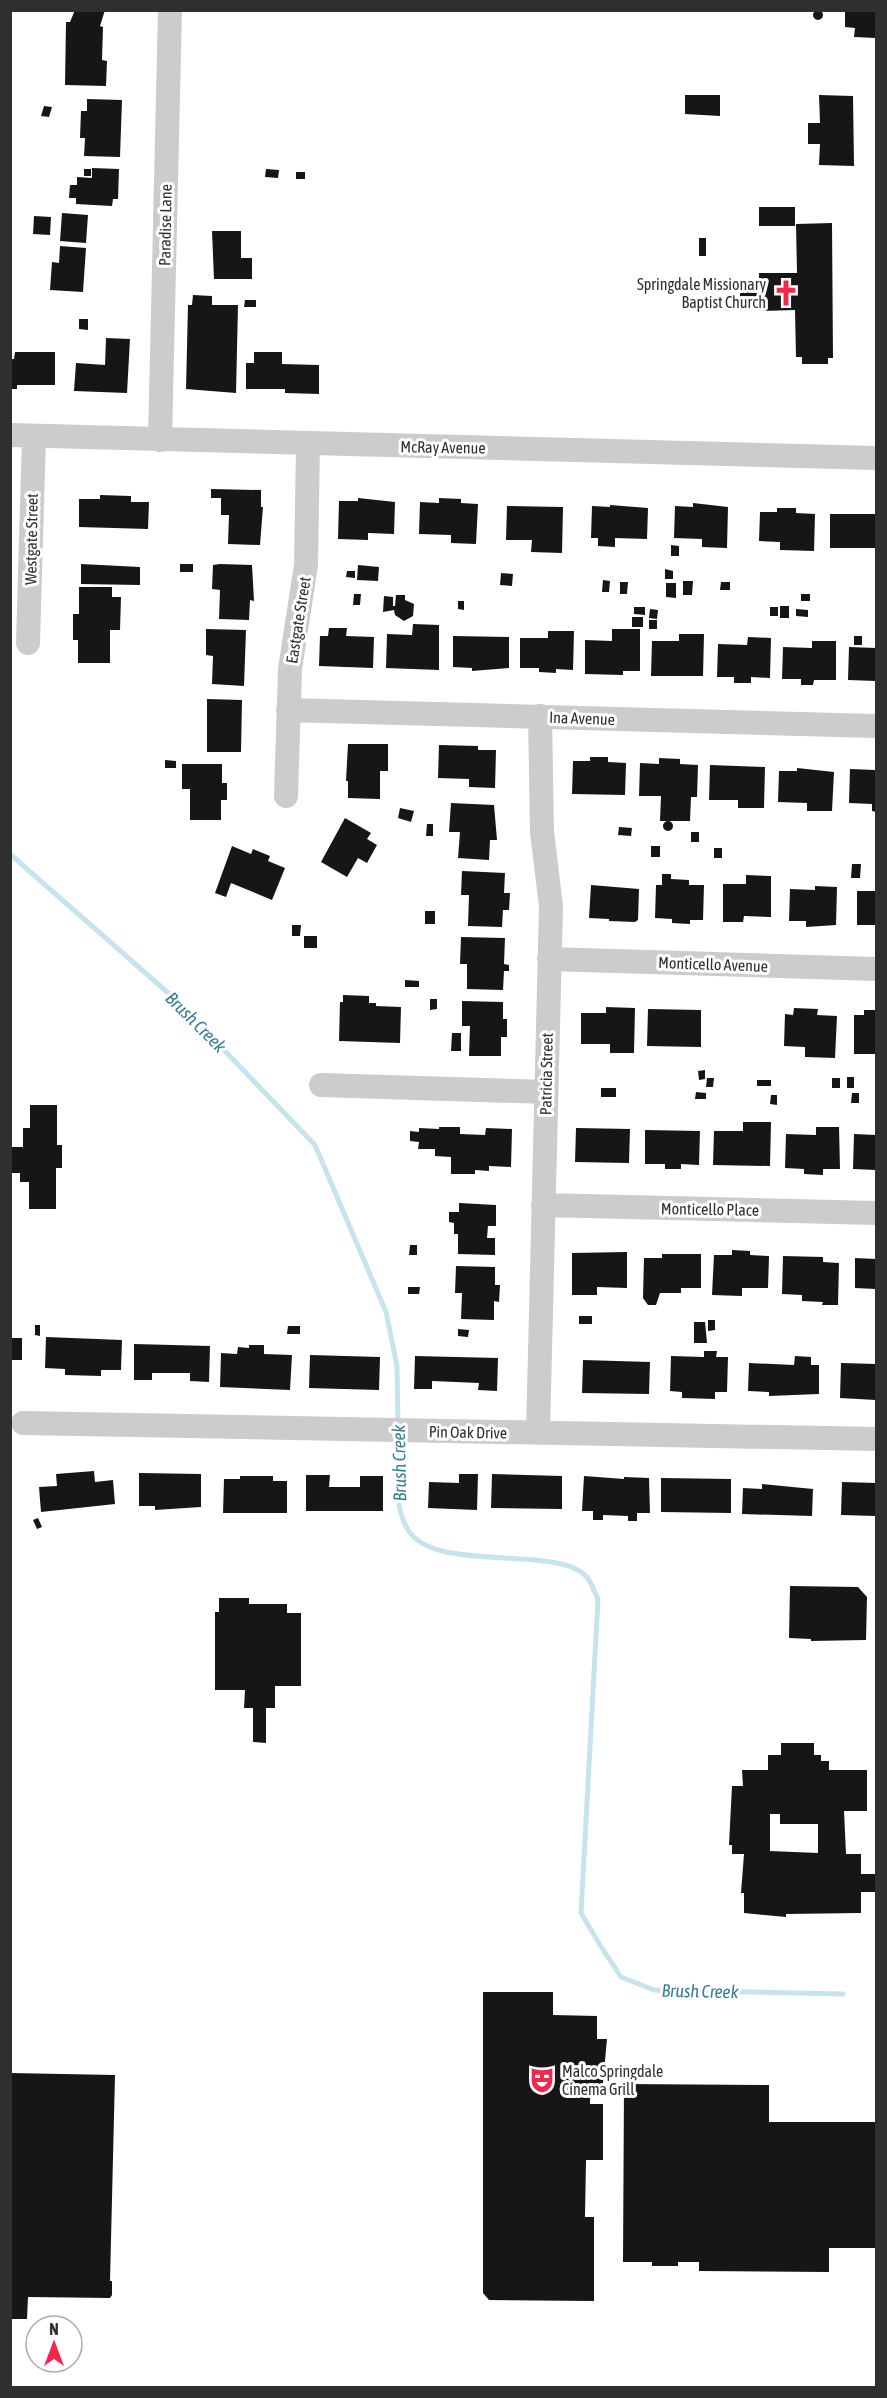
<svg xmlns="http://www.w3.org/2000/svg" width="887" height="2398" viewBox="0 0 887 2398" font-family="'Asap Condensed',sans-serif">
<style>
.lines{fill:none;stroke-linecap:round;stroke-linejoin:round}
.stream{stroke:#c7e3ee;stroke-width:5}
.building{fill:#161616;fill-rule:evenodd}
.minor{stroke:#ccc;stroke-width:24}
.labels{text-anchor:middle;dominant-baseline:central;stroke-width:6;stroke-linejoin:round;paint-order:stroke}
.street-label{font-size:16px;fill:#2f2f2f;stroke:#fff}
.poi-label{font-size:16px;fill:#2f2f2f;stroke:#fff;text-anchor:end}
.water-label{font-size:18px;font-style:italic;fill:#377c97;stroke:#fff}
</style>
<rect width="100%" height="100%" fill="#fff"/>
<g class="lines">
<path class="stream" d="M10 854 175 999 315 1145 386 1312 397 1366 398 1423
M398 1436C399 1465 392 1505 408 1530 434 1573 552 1545 585 1575 591 1580 594 1592 598 1599L581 1913 600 1945 621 1977 654 1990 843 1994"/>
</g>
<path class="building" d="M75 10H105L100 26 103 27 102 60 107 61 106 86 65 85 66 22H70Z
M845 10H876V38L854 37 855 28 845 27Z
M813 15a5 5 0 1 1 10 0a5 5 0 1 1-10 0Z
M685 95H720V116L685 114Z
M819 95 853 96 854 166 819 165 820 144H808V123H820Z
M87 99 122 100 120 157 84 156 85 138H80L81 111H87Z
M44 106 52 107 49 117 41 116Z
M92 168 119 169 118 199H113L112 206 76 204V198H69L70 185H77V177L92 178Z
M84 169H91V176H84Z
M266 169 279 170 278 178 265 177Z
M296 172H305V179H296Z
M759 207H795V226H759Z
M62 213 88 215 86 243 60 241Z
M34 216 51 217 50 235 33 234Z
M832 223 833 358H828V364H802V357H796L795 310 759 311V303L740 304V282L759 281V273H797L796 224Z
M212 231H241V258H252V279H214Z
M699 238H706V256H699Z
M60 246 86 248 83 292 50 290 52 262 59 263Z
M193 295 212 296V305H238L236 393 186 389 188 305H192Z
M245 300H256V307H244Z
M79 319H88V330L79 329Z
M106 338 130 339 127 393 74 391 76 363 105 365Z
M15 352H55V385H17V389H10V359H14Z
M254 352H282V364L319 365V394L285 393V389H246V363H254Z
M211 489 261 490V507H263L260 545 228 544 229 515H221V498H211Z
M100 495 131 496V502H149L148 529 79 527V499H100Z
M358 498 395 502 394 534 368 533V540L338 539 339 501H358Z
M439 498 461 499V503L478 504 476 544 451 543V535L419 534 420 502 439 503Z
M693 503 728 507 727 548 702 547V539L674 538 675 506 693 507Z
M610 505 648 508 647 539 615 538V547L598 546V538H591L592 506 610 507Z
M507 506 563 507 562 553 531 552 532 540H506Z
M777 508H796V513L815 514 814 551 780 550V542L759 541 760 512H777Z
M830 514H876V548H830Z
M671 545 679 546V556H671Z
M81 564 140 567V585L81 584Z
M180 564H193V572H180Z
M220 564 252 565 254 601 250 600 249 620 219 619 220 590 212 589 213 565Z
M358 565 379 567 378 581 357 580Z
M665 569 673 571V579H665Z
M347 571H355V578L346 577Z
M501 573 513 574 512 586 500 585Z
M603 580 610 581 609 592H602Z
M683 581H693L692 595H683Z
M620 582H628L627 594H620Z
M721 582H730V590H720Z
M666 583H676V598L666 597Z
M79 587H112V597H121L120 630H110V663H78V640H73V614H79Z
M354 594H361L360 605H353Z
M801 594H810V601H801Z
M396 595H405V600L414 604 413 616 404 621 395 615 394 610 383 612 384 596 393 597V606H395Z
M458 601H464V610L458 609Z
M780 606H789V618H780Z
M634 607H645V615L634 614Z
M770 607H778V616H770Z
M650 609 658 610 657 619 649 618Z
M796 609 808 610V617L796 616Z
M632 617H643V627H632Z
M649 620H657V629H649Z
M413 624 439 625V670L386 668 387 634 412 635Z
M329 628H347L346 636 374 637 373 668 319 666 320 636H328Z
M206 629 246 630 244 686 212 684 213 656 206 655Z
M612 629H640V671H623V675L585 674V640L612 641Z
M548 631H574L573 670 556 669V673L539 672V668H520V638H548Z
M679 634H704L703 676H651L652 641H679Z
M453 636 509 637V668L472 671V668L453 667Z
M854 636H862V645H854Z
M748 637 771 638 770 678 751 677V683H734V677H717L718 644 747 645Z
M812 641H836V680H814L813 685H801V679H782L783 647 812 648Z
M849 647 876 648V681L848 680Z
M207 699 242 700 241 752H207Z
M348 744H388V771H380V799L348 798V781H346Z
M439 745 478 746V750H496L495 788 469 787V779L438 778Z
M590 757H608V762L626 763 625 795 572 794 573 761H590Z
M659 758 680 759V764L698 765 697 797H691L690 821H660L661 796H639L640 763 659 764Z
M165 760 176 761V768H165Z
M182 764H222V783H227V800H221V820H190V789H182Z
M710 765 765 767 764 808H738V800H709Z
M797 768 834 772 832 811H807V803L778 802 779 771H797Z
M850 769 876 770V812L872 811V804L849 803Z
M451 803 494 805 497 840H490L489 860 458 858 460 832H449Z
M400 808 414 811 411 822 398 818Z
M345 818 371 833 367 839 377 845 367 863 358 858 347 877 321 862Z
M663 826a5 5 0 1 1 10 0a5 5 0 1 1-10 0Z
M427 824H433V836H426Z
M619 827 632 828 631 836 618 835Z
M691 832H699V842H691Z
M232 846 251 854 253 849 270 856 268 861 285 868 272 900 231 883 226 897 215 893Z
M651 846H660V857H651Z
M714 848H722V858H714Z
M852 864H861L860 878H851Z
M462 871 505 873 504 893H510L509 910H503L502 927 468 926 469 895H461Z
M662 874H671V879L689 880V885H704L703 920H690V924L672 923V919L655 918 656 885H662Z
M746 875 771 876V917L744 916 743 922H723V884H746Z
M591 885 639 889 638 920 635 922 609 921V919L589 918Z
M815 886 837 887 836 925 806 927V921H789L790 889 815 890Z
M857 891H876V925H857Z
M425 911H435V924H425Z
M292 925H301L300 936H292Z
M304 936H317V948H304Z
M461 937 505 938 504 964 509 965V971H504L503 990 467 989V964H460Z
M405 980 419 981V987H405Z
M343 995 369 996V1003H376V1006L401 1007 400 1043 339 1041 340 1002H343Z
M430 999H437V1009L430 1010Z
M462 1001 503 1002V1019H507V1037H501V1056H469L470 1026H462Z
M606 1007 635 1008 634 1053H610V1044H581V1013H606Z
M794 1008 818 1009 817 1015 837 1016 835 1058 805 1057V1047L784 1046 785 1014 793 1015Z
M648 1009 701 1010V1047L647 1046Z
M864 1010H876V1054H854V1015H864Z
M452 1033H461V1051H451Z
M705 1070V1079L699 1080 698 1071Z
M847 1077H854V1088H847Z
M707 1078H714L713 1087H706Z
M832 1078H840V1088H832Z
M757 1080H771V1086H757Z
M601 1088H616V1097H601Z
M696 1092 706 1093V1099H695Z
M852 1093H859V1103H851Z
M771 1095H777V1105L770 1104Z
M30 1105H57V1145H62V1168H56V1209H29V1182H20V1173H10V1147H23V1128H30Z
M743 1122H771L770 1166 713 1165 714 1131H743Z
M439 1127H460V1134L485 1135 486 1128 512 1129 511 1167 489 1166V1171L475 1170V1174H451V1157L435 1156V1149H418L419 1142 410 1141V1131L419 1132V1128L439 1129Z
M816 1127H839L840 1169H823V1175L804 1174V1169L785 1168 786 1134 816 1135Z
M576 1128 630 1129 629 1163 575 1162Z
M645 1130 700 1131 699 1165 681 1164V1169H665V1164H645Z
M854 1134 876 1135V1170L853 1169Z
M459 1203 496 1205V1226H488L487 1238H495V1255L458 1254V1234H454V1223L449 1222V1212H459Z
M410 1245H417V1255H409Z
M732 1250 750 1251V1255L769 1256 768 1288H742V1296L712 1295 714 1255H732Z
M627 1252V1288L597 1287V1295H572V1253Z
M662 1254H701V1288H681V1293H660L656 1305H648L643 1298 644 1258H662Z
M783 1256 823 1257V1262L839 1263 838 1305H822L823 1302 802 1301V1295L782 1294Z
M855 1258 876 1259V1289L855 1288Z
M456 1266 495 1267V1285H500L499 1302 494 1301V1320L461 1319 462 1293H455Z
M408 1287H420L419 1294H408Z
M579 1316H592V1324H579Z
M708 1320H715V1330L708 1331Z
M694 1322H705L707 1343H694Z
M35 1325H40V1336L35 1335Z
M288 1326H300V1334H287Z
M458 1329 469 1330 468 1337 458 1336Z
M46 1337 122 1340 121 1370H101V1376L65 1375V1369L45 1368Z
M10 1338H22V1360H10Z
M134 1344 210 1346 209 1382 190 1381V1373H152V1380H134Z
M249 1345H264V1354L292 1355 290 1390 220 1387 221 1353 237 1354 238 1347 249 1348Z
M704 1351H717L716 1357H728L727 1392H715V1399L682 1398V1392L670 1391 671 1356 704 1357Z
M310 1355 380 1357 379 1390 309 1388Z
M415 1356 498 1358 497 1391 478 1390 479 1383 432 1381V1389H414Z
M795 1356 811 1357V1365H819V1394L769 1396V1392L748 1391 749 1363 794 1365Z
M583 1360 650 1362 649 1394 582 1393Z
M841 1363 876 1364V1400L840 1398Z
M94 1471 95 1482 113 1480 115 1504 41 1512 39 1487 57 1486 56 1474Z
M139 1473 201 1474V1507L155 1510V1506H139Z
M459 1474H478L477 1510 428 1508 429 1482 459 1483Z
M492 1474 562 1476V1509L491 1508Z
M306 1475H330L329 1487H360V1476H383V1511H306Z
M240 1476H273V1481H287V1513H223L224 1479H240Z
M584 1476 624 1479V1477L649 1478 650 1513H637V1521H628V1516L603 1515V1520H593V1511H582Z
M661 1478 731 1479V1513L661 1512Z
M842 1482 876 1483V1516L841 1515Z
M762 1484 813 1489 812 1516 742 1514 743 1488 762 1489Z
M38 1518 42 1527 37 1529 33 1520Z
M790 1586 858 1587 867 1597 866 1640 811 1641V1639L789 1638Z
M219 1598H249V1604H287V1613H301V1686H275V1708H266V1743L253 1742V1708H244L245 1690H215V1612H219Z
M781 1743H814V1755H821V1761H829V1770H867V1811H844L846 1854H861V1874H876V1892H861V1913L786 1914V1917L744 1913V1893H741L744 1854H732V1845H729L732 1786H743L742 1770H768V1755H781ZM770 1814H780V1824H818V1853L770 1851Z
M483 1992H553V2015L597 2016V2039H607L602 2093H590V2104H603V2160H586L585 2217H594V2301L489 2300 483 2293Z
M10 2073 115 2075 110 2281H112V2295L110 2298 28 2297 27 2319H10Z
M624 2084 769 2085V2122H876V2248H829V2272L699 2271V2262H678V2266H652V2262H623Z"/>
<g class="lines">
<path class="minor" d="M10 435 876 458
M160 440 170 10
M28 643 34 436
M288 710 876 726
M286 796 290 669 306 565 308 444
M549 959 876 969
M321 1085 546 1092
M543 1205 876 1213
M23 1423 876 1439
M538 1433 551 906 542 832 540 716"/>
</g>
<defs>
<g id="church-bare" transform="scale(2.07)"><path d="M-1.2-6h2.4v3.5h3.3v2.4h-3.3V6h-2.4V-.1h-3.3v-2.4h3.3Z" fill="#f1274b" stroke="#fff" stroke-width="2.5" paint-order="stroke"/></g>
<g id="theatre-bare" transform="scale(2.07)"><path d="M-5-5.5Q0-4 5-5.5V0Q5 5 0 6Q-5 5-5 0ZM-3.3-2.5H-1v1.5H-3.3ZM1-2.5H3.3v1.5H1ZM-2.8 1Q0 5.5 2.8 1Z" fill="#f1274b" stroke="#fff" stroke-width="2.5" paint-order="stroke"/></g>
</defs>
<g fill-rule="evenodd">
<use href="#church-bare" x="786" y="293"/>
<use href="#theatre-bare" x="542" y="2080"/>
</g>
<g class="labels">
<g class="street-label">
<text transform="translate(165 225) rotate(-89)">Paradise Lane</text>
<text transform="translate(443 447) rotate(1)">McRay Avenue</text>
<text transform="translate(31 539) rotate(-89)">Westgate Street</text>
<text transform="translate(298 620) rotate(-81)">Eastgate Street</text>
<text transform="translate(582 718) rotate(2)">Ina Avenue</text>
<text transform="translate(713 964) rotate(2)">Monticello Avenue</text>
<text transform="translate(546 1074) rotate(-89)">Patricia Street</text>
<text transform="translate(710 1209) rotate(1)">Monticello Place</text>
<text transform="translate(468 1432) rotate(1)">Pin Oak Drive</text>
</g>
<g class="poi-label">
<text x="766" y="284">Springdale Missionary<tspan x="766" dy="18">Baptist Church</tspan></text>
<text x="562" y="2071" text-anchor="start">Malco Springdale<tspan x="562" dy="18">Cinema Grill</tspan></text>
</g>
<g class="water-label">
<text transform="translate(196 1022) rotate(45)">Brush Creek</text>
<text transform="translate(399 1463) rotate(-91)">Brush Creek</text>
<text transform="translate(700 1991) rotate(1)">Brush Creek</text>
</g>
</g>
<rect width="887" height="2398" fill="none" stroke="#2f2f2f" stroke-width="24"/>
<g transform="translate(54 2344)"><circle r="28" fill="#ffffff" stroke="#acacac" stroke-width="1.5"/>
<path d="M0-4.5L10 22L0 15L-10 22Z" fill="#f1274b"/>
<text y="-9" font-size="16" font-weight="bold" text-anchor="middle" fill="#2f2f2f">N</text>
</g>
</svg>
